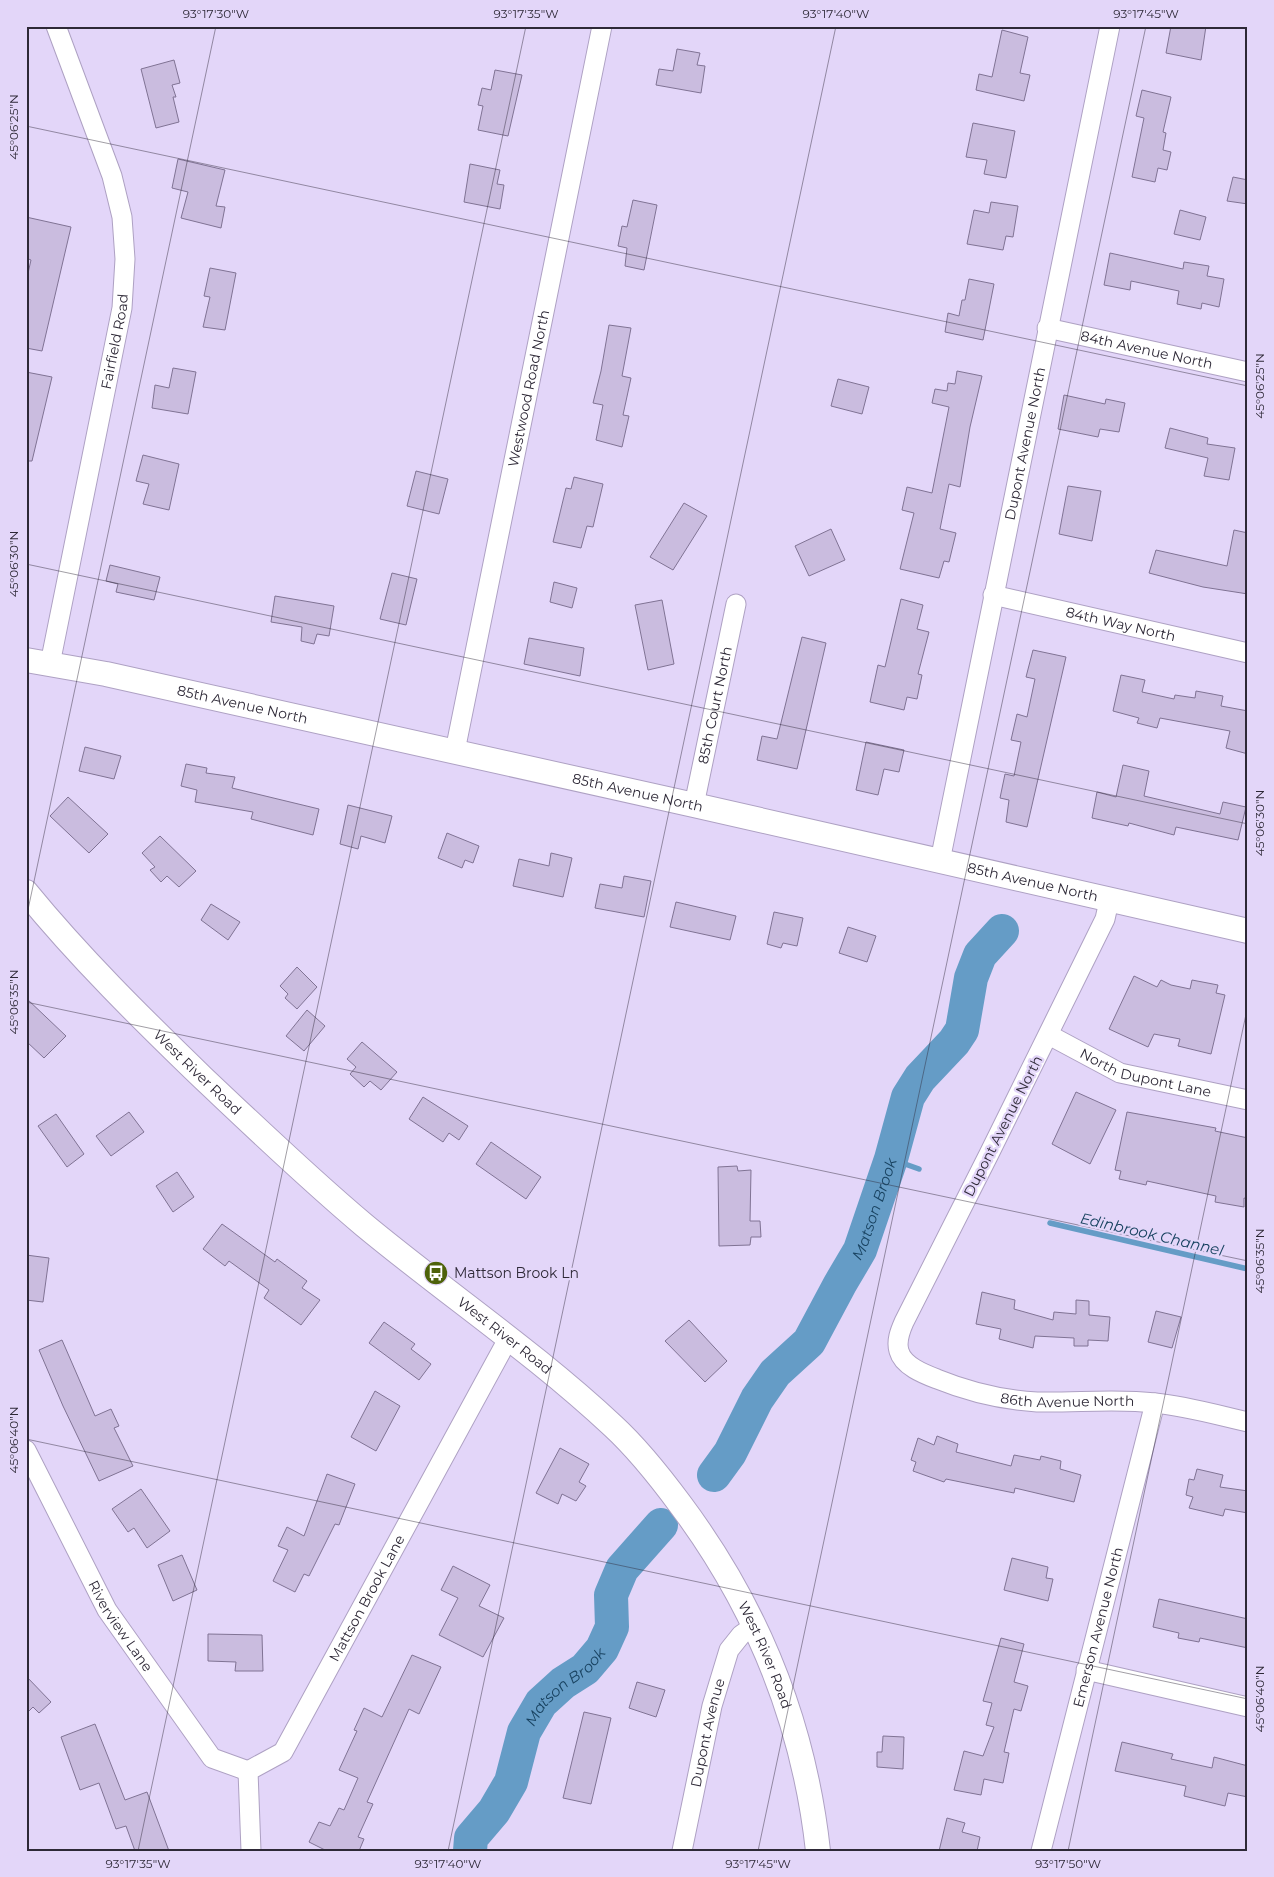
<svg xmlns="http://www.w3.org/2000/svg" width="1274" height="1877" viewBox="0 0 1274 1877" font-family="Montserrat,sans-serif">
<style>
.lines{fill:none;stroke-linecap:round;stroke-linejoin:round}
.stream{stroke:#659cc6;stroke-width:5.5}
.river{stroke:#659cc6;stroke-width:34}
.building{fill:#cabcdf;stroke:#807394}
.minor-casing{stroke:#aea1c3;stroke-width:21}
.tertiary-casing{stroke:#aea1c3;stroke-width:26}
.minor{stroke:#fff;stroke-width:19}
.tertiary{stroke:#fff;stroke-width:24}
.ticks{fill:none;stroke:#2e2937;stroke-width:1;stroke-opacity:0.45}
.labels{text-anchor:middle;dominant-baseline:central;stroke-width:4.5;stroke-linejoin:round;paint-order:stroke}
.street-label{font-size:14px;fill:#2e2937;stroke:#e3d6f9}
.poi-label{font-size:14px;fill:#2e2937;stroke:#e3d6f9;text-anchor:start}
.water-label{font-size:15px;font-style:italic;fill:#194361;stroke:#e3d6f9}
.neatline{fill:none;stroke:#2e2937;stroke-width:2}
.ticks-label{font-size:12px;text-anchor:middle;fill:#2e2937}
</style>
<rect width="100%" height="100%" fill="#e3d6f9"/>
<g class="lines">
<path class="stream" d="M891 1159 919 1169
M1050 1223 1248 1269"/>
<g class="river">
<path id="s1" d="M714 1475 730 1453 757 1399 775 1373 809 1342 840 1284 860 1250 891 1159 908 1097 920 1078 954 1042 962 1030 971 978 980 955 1002 931"/>
<path id="s2" d="M470 1851 471 1838 494 1811 511 1782 524 1732 541 1703 563 1683 585 1669 602 1649 612 1627 611 1595 622 1569 661 1525"/>
</g>
</g>
<path class="building" d="M1171 26H1206L1201 60 1166 53Z
M1002 30 1028 37 1020 73 1030 75 1024 101 976 90 979 74 992 77Z
M677 49 700 53 697 65 705 66 701 93 656 85 659 69 673 71Z
M174 60 180 83 172 85 176 97H173L179 122 156 128 141 69Z
M495 70 522 75 508 136 478 130 483 106 478 105 482 88 491 90Z
M1142 90 1171 97 1163 132 1166 133 1163 150 1171 152 1167 170 1158 168 1155 182 1132 177 1144 118 1136 116Z
M973 123 1015 131 1006 178 984 174 987 160 966 157Z
M178 159 225 170 216 206 225 207 221 228 181 218 188 192 172 188Z
M470 164 500 170 497 184 504 185 500 209 464 202Z
M1233 177 1248 180V204L1227 201Z
M633 200 657 205 644 270 625 266 627 248 618 246 622 226 627 227Z
M991 202 1018 206 1013 237 1006 236 1003 250 967 244 974 210 989 213Z
M1180 210 1206 217 1200 240 1174 234Z
M26 217 71 227 42 351 26 348V282L31 260 26 258Z
M1110 253 1183 269 1184 262 1209 266 1207 276 1224 279 1219 307 1202 303 1201 309 1177 304 1179 291 1131 281 1130 290 1104 285Z
M210 268 236 273 225 330 203 327 210 297 204 296Z
M969 279 994 284 983 340 945 332 948 313 959 316 962 300H965Z
M609 325 631 328 622 376 631 378 623 415 629 416 622 447 596 440 603 405 593 403 601 371Z
M173 368 196 372 188 414 152 408 155 385 169 388Z
M957 371 982 376 970 427 960 487 949 484 940 529 956 533 949 562 944 561 939 578 900 569 914 513 902 510 907 487 932 493 949 407 932 403 935 389 947 391 948 383 955 384Z
M26 372 52 377 32 461H26Z
M838 379 869 387 862 414 831 406Z
M1064 395 1105 404 1106 399 1125 403 1119 432 1100 429 1098 437 1058 429Z
M1170 428 1208 438 1207 444 1235 448 1229 480 1204 476 1208 458 1165 448Z
M143 455 179 464 169 510 143 504 149 484 136 481Z
M416 471 448 479 439 514 407 506Z
M574 477 603 484 593 527 587 526 581 548 553 542 566 488 571 489Z
M1068 486 1101 491 1092 541 1059 534Z
M684 503 707 516 673 570 650 557Z
M831 529 845 560 809 576 795 546Z
M1234 530 1248 533V594L1203 587 1149 573 1156 550 1227 566Z
M110 565 160 577 154 600 116 592 118 584 106 581Z
M392 573 417 579 406 625 380 619Z
M554 582 577 588 572 608 550 602Z
M275 596 334 606 329 636 317 634 314 644 301 641 302 627 271 622Z
M901 599 923 605 917 629 929 632 918 674 922 675 917 699 907 697 904 710 870 702 878 665 885 667Z
M662 600 674 664 648 670 635 605Z
M802 637 826 643 797 769 757 760 762 736 777 739Z
M529 638 584 648 580 676 524 664Z
M1033 650 1066 657 1027 827 1006 822 1009 800 1000 798 1005 774 1014 776 1021 742 1011 740 1017 714 1027 717 1035 679 1026 677Z
M1121 675 1145 680 1142 692 1174 699 1175 695 1195 698 1196 691 1223 696 1221 706 1248 711V754L1226 748 1230 731 1160 718 1157 728 1137 723 1139 718 1113 711Z
M866 742 904 750 899 772 884 769 878 795 856 790Z
M85 747 121 756 114 779 79 771Z
M186 764 207 768 206 773 235 777 232 788 319 809 313 835 251 819 253 812 195 802 197 790 181 786Z
M1123 765 1149 771 1144 796 1220 814 1223 802 1246 807 1238 840 1176 827 1174 835 1129 823 1128 826 1092 818 1097 792 1116 797Z
M68 797 108 834 89 853 50 816Z
M348 805 392 816 385 843 361 836 358 849 340 844Z
M447 833 479 846 473 863 465 860 462 868 438 858Z
M160 836 196 871 179 887 167 876 161 882 150 870 155 867 142 853Z
M551 853 572 858 563 897 513 886 519 859 549 866Z
M624 876 651 881 644 917 595 908 600 884 622 888Z
M676 902 736 916 730 940 670 927Z
M211 904 240 922 228 940 201 920Z
M774 912 803 918 797 946 783 943 781 948 767 944Z
M848 927 876 936 867 962 839 953Z
M297 967 317 987 297 1009 285 998 288 994 280 986Z
M1134 976 1157 987 1161 980 1171 985 1190 989 1192 980 1218 985 1216 993 1225 995 1211 1054 1178 1046 1180 1039 1154 1034 1148 1047 1109 1029Z
M26 998 66 1036 44 1058 26 1041Z
M307 1010 325 1026 304 1051 286 1036Z
M362 1042 397 1072 381 1090 370 1081 364 1087 350 1074 356 1067 347 1059Z
M1076 1092 1116 1110 1090 1164 1052 1144Z
M423 1097 468 1126 459 1140 449 1133 443 1142 409 1119Z
M129 1112 144 1132 111 1156 96 1136Z
M1127 1112 1216 1128 1215 1131 1248 1138V1199L1244 1198V1207L1215 1202 1216 1196 1147 1181 1146 1185 1119 1179 1121 1171 1115 1170Z
M56 1114 84 1154 67 1167 38 1126Z
M491 1142 541 1177 526 1199 476 1164Z
M737 1166 738 1171 751 1170 750 1221H760L761 1237H751L750 1245 719 1246 718 1167Z
M177 1172 194 1197 173 1212 156 1186Z
M222 1224 275 1262 277 1259 307 1281 302 1288 320 1300 301 1325 264 1298 269 1290 229 1261 225 1266 203 1249Z
M26 1255 49 1258 43 1302 26 1300Z
M982 1292 1015 1300 1014 1309 1053 1320 1054 1312 1076 1314V1300L1089 1301V1315L1110 1317 1108 1341 1088 1340V1346H1074V1338L1035 1336 1033 1348 999 1339 1001 1329 976 1324Z
M1156 1311 1181 1317 1172 1348 1148 1342Z
M689 1320 727 1361 705 1382 665 1341Z
M384 1322 415 1344 411 1349 431 1364 419 1380 369 1343Z
M62 1340 95 1416 111 1409 119 1426 114 1428 133 1466 99 1481 63 1406 39 1350Z
M375 1391 400 1406 376 1451 351 1437Z
M937 1436 958 1444 956 1452 1011 1466 1014 1455 1040 1460 1041 1456 1061 1461 1060 1469 1081 1475 1074 1502 1015 1488 1014 1493 946 1479 944 1482 913 1471 916 1462 911 1460 918 1438 934 1445Z
M560 1448 589 1464 579 1482 586 1486 576 1501 562 1494 558 1504 536 1493Z
M1197 1469 1223 1475 1220 1487 1248 1491V1513L1225 1509 1223 1516 1189 1508 1193 1497 1186 1495 1189 1479 1194 1480Z
M327 1474 355 1484 339 1525 335 1524 309 1576 304 1574 295 1592 273 1581 288 1550 278 1546 287 1527 304 1536Z
M141 1489 170 1531 147 1548 134 1528 128 1532 112 1509Z
M182 1555 197 1590 173 1601 158 1565Z
M1012 1558 1048 1567 1046 1578 1053 1579 1048 1601 1004 1590Z
M453 1566 490 1585 479 1606 504 1618 483 1657 439 1635 458 1598 441 1590Z
M1159 1599 1248 1619V1648L1200 1638 1199 1642 1178 1638 1179 1633 1153 1627Z
M208 1634 262 1635 263 1671H235L236 1662 208 1661Z
M1001 1638 1024 1644 1014 1682 1028 1686 1021 1711 1014 1709 1004 1752 1009 1753 1003 1783 984 1779 981 1795 954 1790 964 1751 983 1756 994 1727 986 1725 992 1703 983 1701Z
M412 1655 441 1667 419 1714 409 1709 367 1802 373 1804 358 1837 364 1839 359 1851H327L309 1842 319 1822 330 1826 339 1808 344 1810 358 1778 339 1770 357 1731 354 1730 364 1708 382 1717Z
M26 1676 51 1702 39 1713 33 1707 26 1714Z
M637 1682 665 1690 656 1717 629 1708Z
M584 1712 611 1718 591 1804 563 1798Z
M95 1724 125 1800 147 1792 169 1851H135L126 1826 116 1829 99 1783 80 1790 61 1737Z
M883 1736 904 1737 903 1769 877 1767V1752H882Z
M1122 1742 1173 1754 1171 1759 1212 1768 1214 1757 1248 1766V1797L1228 1793 1225 1806 1184 1796 1186 1786 1115 1771Z
M947 1818 965 1823 962 1832 980 1837 977 1851H939Z"/>
<g class="lines">
<g class="minor-casing">
<g id="minor">
<path id="s3" d="M1047 328 1248 372"/>
<path id="s4" d="M993 595 1248 653"/>
<path id="s5" d="M50 664 122 308 125 259 122 217 112 176 56 26"/>
<path id="s6" d="M455 751 602 26"/>
<path id="s7" d="M694 805 736 604"/>
<path id="s8" d="M940 861 1110 26"/>
<path id="s9" d="M1109 901 1105 919 989 1154 904 1322C900 1331 896 1341 899 1351 903 1366 924 1374 937 1379 969 1392 1003 1400 1037 1402 1076 1403 1116 1398 1155 1403 1186 1406 1217 1415 1248 1422"/>
<path id="s10" d="M1049 1035 1120 1073 1248 1100"/>
<path id="s11" d="M26 1450 107 1610 212 1758 248 1771"/>
<path d="M1086 1670 1248 1707"/>
<path id="s12" d="M251 1851 248 1771 283 1752 508 1339"/>
<path id="s13" d="M682 1851 712 1706 729 1650 741 1635 755 1625"/>
<path id="s14" d="M1041 1851 1155 1403"/>
</g>
</g>
<g class="tertiary-casing">
<g id="tertiary">
<path id="s15" d="M26 660 106 674 694 805 1248 931"/>
<path id="s16" d="M26 892C80 958 141 1018 203 1078 256 1128 308 1178 364 1225 446 1293 535 1353 613 1426 638 1449 660 1477 680 1504 757 1607 804 1723 818 1851"/>
</g>
</g>
<use href="#minor" class="minor"/>
<use href="#tertiary" class="tertiary"/>
</g>
<path class="ticks" d="M26 126 1248 386M26 564 1248 824M26 919 216 26M26 1002 1248 1261M26 1439 1248 1699M138 1851 526 26M448 1851 836 26M758 1851 1146 26M1068 1851 1248 1005"/>
<defs>
<g id="bus-disc" transform="scale(1.25)"><circle r="9.5" fill="#4e620a" stroke="#e3d6f9"/><path d="M-5-6H5V4H4V6H2V4H-2V6H-4V4H-5ZM-3.5-4V0h7V-4ZM-3.5 1.2v1.5H-2V1.2ZM2 1.2v1.5H3.5V1.2Z" fill="#fff"/></g>
</defs>
<g fill-rule="evenodd">
<use href="#bus-disc" x="436" y="1273"/>
</g>
<g class="labels">
<g class="street-label">
<text stroke="none"><textPath href="#s5" startOffset="329">Fairfield Road</textPath></text>
<text stroke="none"><textPath href="#s3" startOffset="102">84th Avenue North</textPath></text>
<text stroke="none"><textPath href="#s6" startOffset="370">Westwood Road North</textPath></text>
<text stroke="none"><textPath href="#s8" startOffset="426">Dupont Avenue North</textPath></text>
<text stroke="none"><textPath href="#s4" startOffset="131">84th Way North</textPath></text>
<text stroke="none"><textPath href="#s15" startOffset="221">85th Avenue North</textPath></text>
<text stroke="none"><textPath href="#s7" startOffset="102">85th Court North</textPath></text>
<text stroke="none"><textPath href="#s15" startOffset="626">85th Avenue North</textPath></text>
<text stroke="none"><textPath href="#s15" startOffset="1031">85th Avenue North</textPath></text>
<text stroke="none"><textPath href="#s16" startOffset="249">West River Road</textPath></text>
<text stroke="none"><textPath href="#s10" startOffset="105">North Dupont Lane</textPath></text>
<text transform="translate(1003 1126) rotate(-63)">Dupont Avenue North</text>
<text stroke="none"><textPath href="#s16" startOffset="654">West River Road</textPath></text>
<text stroke="none"><textPath href="#s9" startOffset="681">86th Avenue North</textPath></text>
<text stroke="none"><textPath href="#s12" startOffset="295">Mattson Brook Lane</textPath></text>
<text stroke="none"><textPath href="#s11" startOffset="200">Riverview Lane</textPath></text>
<text stroke="none"><textPath href="#s14" startOffset="231">Emerson Avenue North</textPath></text>
<text stroke="none"><textPath href="#s16" startOffset="1072">West River Road</textPath></text>
<text stroke="none"><textPath href="#s13" startOffset="121">Dupont Avenue</textPath></text>
</g>
<g class="poi-label">
<text x="454" y="1273">Mattson Brook Ln</text>
</g>
<g class="water-label">
<text stroke="none"><textPath href="#s1" startOffset="314">Matson Brook</textPath></text>
<text transform="translate(1152 1234) rotate(13)">Edinbrook Channel</text>
<text stroke="none"><textPath href="#s2" startOffset="196">Matson Brook</textPath></text>
</g>
</g>
<rect width="1274" height="1877" fill="none" stroke="#e3d6f9" stroke-width="55"/>
<rect x="28" y="28" width="1218" height="1822" class="neatline"/>
<g class="ticks-label">
<text x="216" y="18">93°17'30"W</text>
<text x="526" y="18">93°17'35"W</text>
<text x="836" y="18">93°17'40"W</text>
<text x="1146" y="18">93°17'45"W</text>
<text transform="translate(14 127) rotate(-90)" y="4">45°06'25"N</text>
<text transform="translate(1260 386) rotate(-90)" y="4">45°06'25"N</text>
<text transform="translate(14 564) rotate(-90)" y="4">45°06'30"N</text>
<text transform="translate(1260 823) rotate(-90)" y="4">45°06'30"N</text>
<text transform="translate(14 1002) rotate(-90)" y="4">45°06'35"N</text>
<text transform="translate(1260 1261) rotate(-90)" y="4">45°06'35"N</text>
<text transform="translate(14 1440) rotate(-90)" y="4">45°06'40"N</text>
<text transform="translate(1260 1699) rotate(-90)" y="4">45°06'40"N</text>
<text x="138" y="1868">93°17'35"W</text>
<text x="448" y="1868">93°17'40"W</text>
<text x="758" y="1868">93°17'45"W</text>
<text x="1068" y="1868">93°17'50"W</text>
</g>
</svg>
